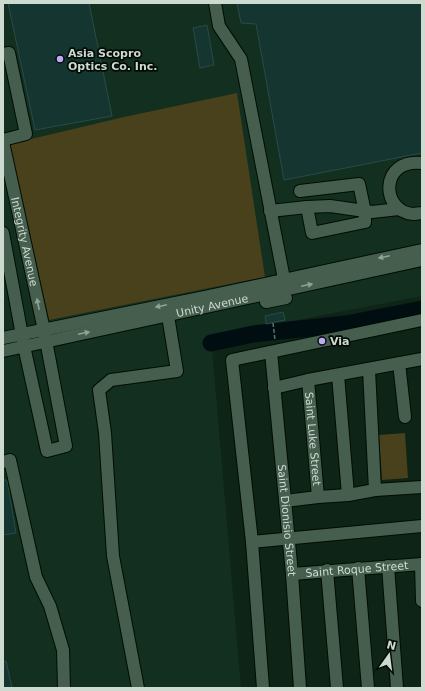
<svg xmlns="http://www.w3.org/2000/svg" width="425" height="691" viewBox="0 0 425 691" font-family="'DejaVu Sans',sans-serif">
<style>
.built{fill:#122f1f}
.green{fill:#48411b}
.lines{fill:none;stroke-linecap:round;stroke-linejoin:round}
.river{stroke:#010e11;stroke-width:17}
.building{fill:#143530;stroke:#2a4b46}
.minor-casing{stroke:#000d03;stroke-width:14}
.path{stroke:#5e7265;stroke-width:1.5;stroke-dasharray:4 2;stroke-linecap:butt}
.minor{stroke:#465e4e;stroke-width:12}
.oneway{fill:#90a296}
.poi-dot{fill:#bea9f5;stroke:#030b06;stroke-width:1.5}
.labels{text-anchor:middle;dominant-baseline:central;stroke-width:3.5;stroke-linejoin:round;paint-order:stroke}
.poi-label{font-size:11px;font-weight:bold;fill:#ccdad0;stroke:#030b06;text-anchor:start}
.street-label{font-size:11px;fill:#ccdad0;stroke:#030b06}
</style>
<rect width="100%" height="100%" fill="#0d2416"/>
<path class="built" d="M3 3H422V296L210 337 212 348 241 688H3Z"/>
<path class="green" d="M237 93 265 277 49 320 10 144 124 117Z
M405 433 408 478 382 480 379 435Z"/>
<g class="lines">
<path class="river" d="M211 343 253 334 346 324 422 309"/>
</g>
<path class="building" d="M8 3H89L112 116 35 130Z
M237 3H422V153L284 180 256 24 241 23Z
M207 25 214 65 200 68 193 28Z
M283 312 285 320 266 324 265 316Z
M3 480H7L16 533 3 535Z
M6 661 12 688H3V662Z"/>
<g class="lines">
<g class="minor-casing">
<g id="minor">
<path d="M215 3 219 26 241 59 284 279"/>
<path d="M3 54 9 53 26 134 3 140"/>
<path id="s1" d="M3 142 44 330 66 446 47 451 24 346 3 233"/>
<path d="M422 163C379 158 381 212 413 214 416 214 419 213 422 213"/>
<path d="M300 191 359 184 365 212V222L312 233 307 207"/>
<path d="M270 211 307 207 330 206 372 212 399 209"/>
<path d="M266 302 286 298"/>
<path d="M3 338 205 297 422 250"/>
<path id="s2" d="M3 351 422 260"/>
<path id="s3" d="M271 352 292 574 300 688"/>
<path d="M399 363 405 417"/>
<path d="M369 370 375 490"/>
<path d="M338 375 348 495"/>
<path id="s4" d="M308 380 318 497"/>
<path d="M274 388 308 380 422 359"/>
<path d="M3 462 10 460 36 577 50 606 63 650 64 688"/>
<path d="M285 501 318 497 348 495 375 490 422 487"/>
<path d="M252 542 422 526"/>
<path d="M421 564 422 601"/>
<path d="M388 566 397 688"/>
<path d="M358 568 368 688"/>
<path d="M327 570 337 688"/>
<path id="s5" d="M292 574 422 564"/>
<path d="M138 688 113 556 105 433 99 390 111 380 177 371 168 316"/>
<path d="M263 688 252 542 232 360 422 320"/>
</g>
</g>
<path class="path" d="M273 323 275 340"/>
<use href="#minor" class="minor"/>
</g>
<defs><path id="oneway-solid" d="M-6-.8H1V-3.2L6.5 0L1 3.2V.8H-6Z"/></defs>
<g class="oneway">
<use href="#oneway-solid" transform="translate(384 257) rotate(168)"/>
<use href="#oneway-solid" transform="translate(307 285) rotate(-12)"/>
<use href="#oneway-solid" transform="translate(38 304) rotate(-102)"/>
<use href="#oneway-solid" transform="translate(161 306) rotate(168)"/>
<use href="#oneway-solid" transform="translate(84 333) rotate(-12)"/>
</g>
<g class="poi-dot">
<circle cx="60" cy="59" r="4"/>
<circle cx="322" cy="341" r="4"/>
</g>
<g class="labels">
<g class="poi-label">
<text x="68" y="53">Asia Scopro<tspan x="68" dy="13">Optics Co. Inc.</tspan></text>
<text x="330" y="341">Via</text>
</g>
<g class="street-label">
<text stroke="none"><textPath href="#s1" startOffset="102">Integrity Avenue</textPath></text>
<text stroke="none"><textPath href="#s2" startOffset="214">Unity Avenue</textPath></text>
<text stroke="none"><textPath href="#s4" startOffset="59">Saint Luke Street</textPath></text>
<text stroke="none"><textPath href="#s3" startOffset="169">Saint Dionisio Street</textPath></text>
<text stroke="none"><textPath href="#s5" startOffset="65">Saint Roque Street</textPath></text>
</g>
</g>
<rect width="425" height="691" fill="none" stroke="#ccdad0" stroke-width="8"/>
<g transform="translate(389 655) rotate(14)" stroke="#030b06" stroke-width="3" paint-order="stroke">
<path d="M0-3L7 15L0 10L-7 15Z" fill="#ccdad0"/>
<text y="-6" font-size="11" font-weight="bold" text-anchor="middle" fill="#ccdad0">N</text>
</g>
</svg>
